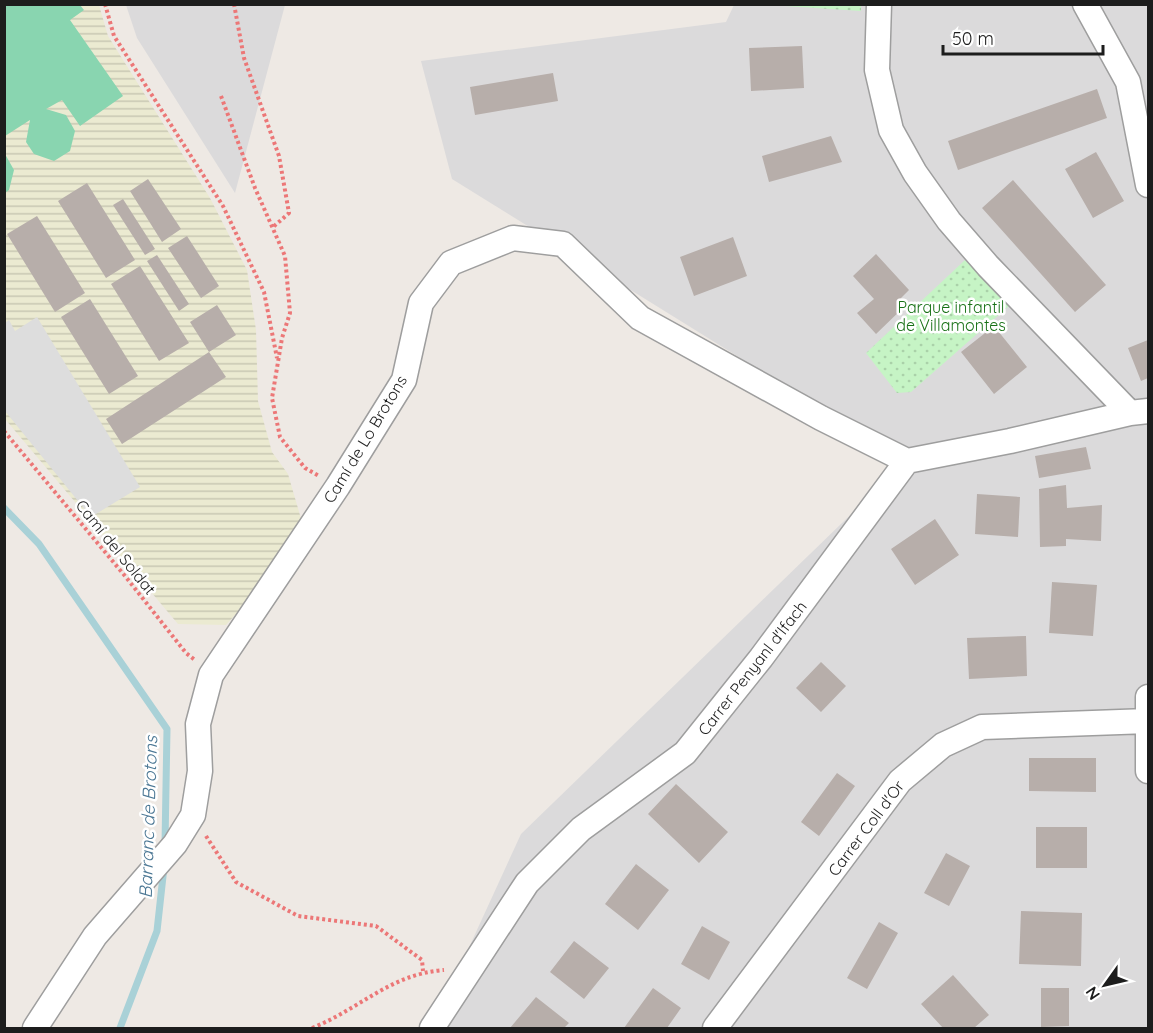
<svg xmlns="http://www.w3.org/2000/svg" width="1153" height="1033" viewBox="0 0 1153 1033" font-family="Quicksand,sans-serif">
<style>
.residential{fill:#dbdadb}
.farmland{fill:url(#farmland-rules)}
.park{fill:url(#park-dots)}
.pitch{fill:#89d5b0}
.parking{fill:#ddd}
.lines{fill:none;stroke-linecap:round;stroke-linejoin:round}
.stream{stroke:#a9d1d7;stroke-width:7}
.building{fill:#b7aeaa}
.minor-casing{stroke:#9e9e9e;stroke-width:27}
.path{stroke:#ec7777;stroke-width:4;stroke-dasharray:3 3;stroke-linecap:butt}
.minor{stroke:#fff;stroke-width:24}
.labels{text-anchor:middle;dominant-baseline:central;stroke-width:5;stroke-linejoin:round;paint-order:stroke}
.park-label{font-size:16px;fill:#187116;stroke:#fff}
.street-label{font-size:16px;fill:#1d1d1d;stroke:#fff}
.water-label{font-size:18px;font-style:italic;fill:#4c7895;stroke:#fff}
</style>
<defs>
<pattern id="farmland-rules" width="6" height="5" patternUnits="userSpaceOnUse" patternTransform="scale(1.5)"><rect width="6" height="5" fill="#ebead1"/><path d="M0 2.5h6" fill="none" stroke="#c9c8b3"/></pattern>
<pattern id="park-dots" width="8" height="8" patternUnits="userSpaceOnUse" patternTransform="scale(1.5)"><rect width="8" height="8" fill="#c6f4c5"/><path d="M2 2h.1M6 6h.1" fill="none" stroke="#aad1a9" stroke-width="1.8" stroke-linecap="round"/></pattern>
</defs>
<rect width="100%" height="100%" fill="#eee9e4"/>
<path class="residential" d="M126 5H285L235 193 137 38Z
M734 5H1148V1028H432L521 834 906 461 452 179 421 61 726 22Z"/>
<path class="farmland" d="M4 5H99L108 36 210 198 247 270 256 330 258 401 272 452 288 474 302 522 250 598 226 625 178 624 5 419Z"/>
<path class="park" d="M770 5H861V11Z
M965 260 1010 305 911 392 897 393 866 353Z"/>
<path class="pitch" d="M5 4 80 5 84 10 70 20 123 96 80 126 62 100 46 109 66 115 75 131 70 151 54 161 34 154 26 142 30 120 5 136Z
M5 154 14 170 9 190 5 193Z"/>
<path class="parking" d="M37 317 140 487 91 517 5 411V323L9 320 15 331Z"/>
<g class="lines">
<path class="stream" d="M4 508 39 544 167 729 165 844
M120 1028 157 931 164 867"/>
</g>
<path class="building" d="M802 46 804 88 751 91 749 48Z
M553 73 558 101 475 115 470 87Z
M1097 89 1107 118 958 170 948 141Z
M831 136 842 162 769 182 762 156Z
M1096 152 1124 201 1093 218 1065 169Z
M148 179 181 229 162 242 130 191Z
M1013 180 1106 285 1075 312 982 208Z
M87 183 135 260 106 278 58 201Z
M123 199 155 249 145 255 113 205Z
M37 216 85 293 55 312 7 234Z
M187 236 219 286 201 298 168 248Z
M733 237 747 276 694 296 680 257Z
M876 254 909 290 900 299 905 306 876 334 857 313 874 299 853 276Z
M157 255 189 304 179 311 147 261Z
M140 266 189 343 159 361 111 284Z
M90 299 138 376 109 394 61 317Z
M217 305 236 335 209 352 190 322Z
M994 326 1027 367 994 394 961 352Z
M1148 340V378L1141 381 1128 348Z
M209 352 226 377 122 444 106 419Z
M1086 447 1091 469 1039 478 1035 456Z
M1066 485 1067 508 1102 505 1101 541 1066 539V546L1040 547 1039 489Z
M977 494 1020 497 1018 537 975 534Z
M935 519 959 555 915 585 891 549Z
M1052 582 1097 585 1093 636 1049 633Z
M1026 636 1027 676 969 679 967 638Z
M821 662 846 686 821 712 796 688Z
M1029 758H1096V792L1029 791Z
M837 773 855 786 819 836 801 822Z
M676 784 728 832 699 863 648 814Z
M1036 827H1087V868H1036Z
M946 853 970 866 949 906 924 893Z
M636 864 669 890 638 930 605 904Z
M1021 911 1082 913 1081 966 1019 964Z
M879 922 898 933 867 989 847 978Z
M702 926 730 942 709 980 681 964Z
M574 941 609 968 584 999 550 972Z
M953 975 989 1015 974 1028H943L921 1004Z
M653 988 681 1008 667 1028H624Z
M1041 988H1069V1026L1041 1027Z
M536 997 569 1023 564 1028H510Z"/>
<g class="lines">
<g class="minor-casing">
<path id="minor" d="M879 4 877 70 891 130 915 173 949 221 988 266 1130 413
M1085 4 1128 82 1148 185
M1148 697V771
M35 1028 95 936 175 844 193 815 200 771 198 724 211 675 338 486 404 380 421 303 451 263 513 238 563 244 640 318 821 418 907 461
M432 1028 527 883 581 829 685 753 761 658 907 461 1010 441 1130 413 1148 411
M715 1028 900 781 943 745 982 727 1148 721"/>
</g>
<path class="path" d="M105 4 114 36 223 206 264 292 277 358
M234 4 244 58 279 156 289 213 272 228
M221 96 255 188 285 256 290 313 282 338 272 398 280 437 305 468 319 476
M4 431 125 576 186 653 195 660
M206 836 236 882 298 916 376 926 422 960 423 971
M312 1028C360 1009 390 974 444 970"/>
<use href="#minor" class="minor"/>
</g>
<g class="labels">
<g class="park-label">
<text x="951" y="307">Parque infantil<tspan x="951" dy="18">de Villamontes</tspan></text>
</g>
<g class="street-label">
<text transform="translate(365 439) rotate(-59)">Camí de Lo Brotons</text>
<text transform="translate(116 547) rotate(51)">Camí del Soldat</text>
<text transform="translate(752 668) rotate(-52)">Carrer Penyanl d'Ifach</text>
<text transform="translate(866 828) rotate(-53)">Carrer Coll d'Or</text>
</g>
<g class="water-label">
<text transform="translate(148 817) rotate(-88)">Barranc de Brotons</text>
</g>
</g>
<rect width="1153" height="1033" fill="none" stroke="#1d1d1d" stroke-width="12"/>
<g transform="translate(1105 985) rotate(236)" stroke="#ffffff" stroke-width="4.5" paint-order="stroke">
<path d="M0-4.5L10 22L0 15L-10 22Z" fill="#1d1d1d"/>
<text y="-9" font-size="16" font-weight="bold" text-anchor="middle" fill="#1d1d1d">N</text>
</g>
<path d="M943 45v9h160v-9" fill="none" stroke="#1d1d1d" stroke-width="3"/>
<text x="952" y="45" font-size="18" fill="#1d1d1d" stroke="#ffffff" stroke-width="4.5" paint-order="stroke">50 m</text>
</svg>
